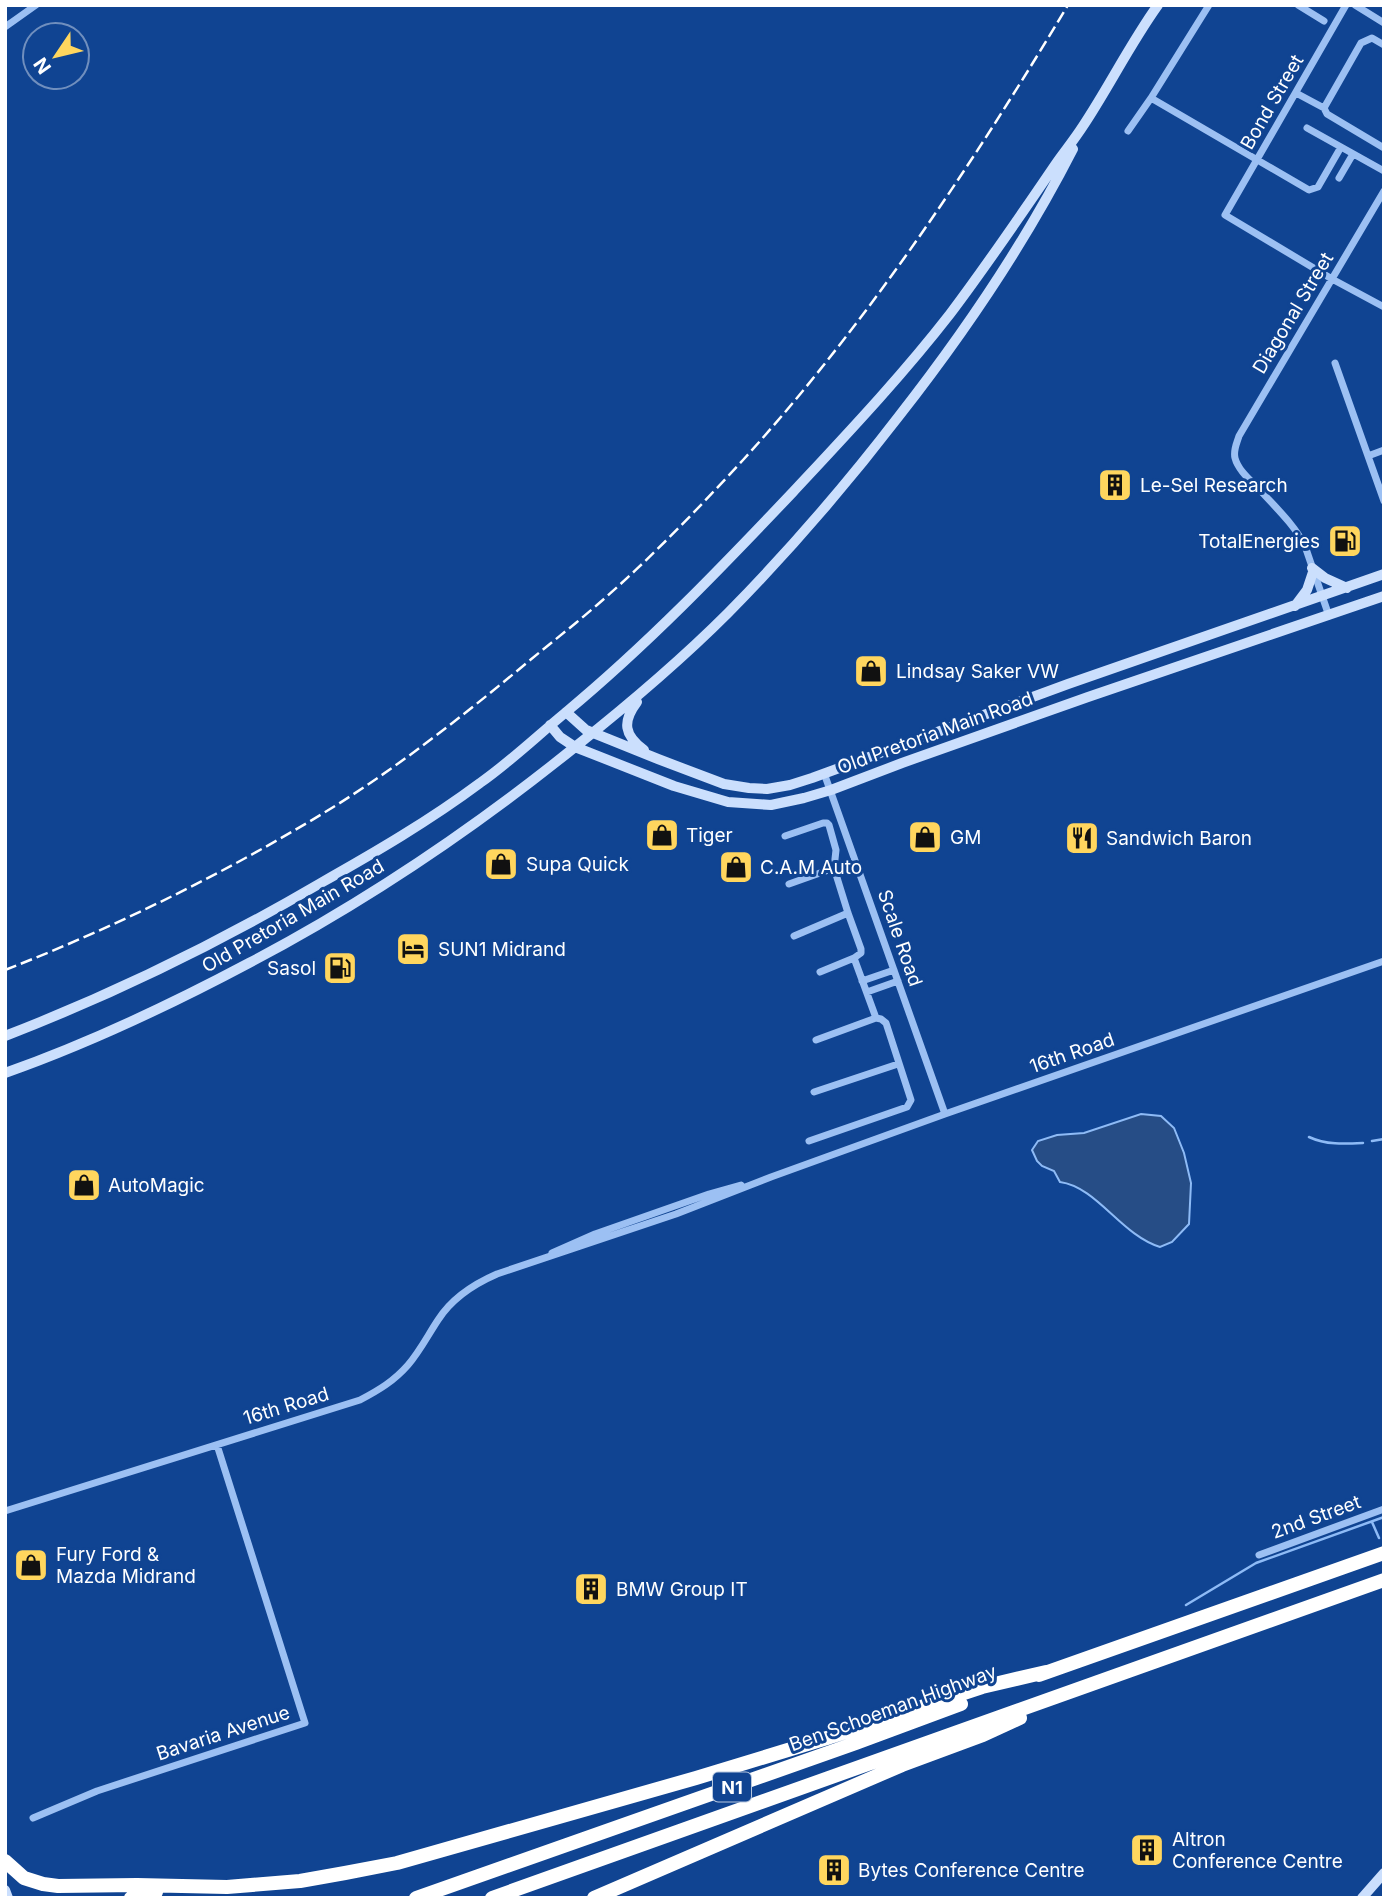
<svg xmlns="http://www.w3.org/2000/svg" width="1389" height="1903" viewBox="0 0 1389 1903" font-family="Inter,sans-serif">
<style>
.water{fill:#264d86;stroke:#8ebbf6;stroke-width:2}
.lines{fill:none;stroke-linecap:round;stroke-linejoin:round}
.stream{stroke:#8ebbf6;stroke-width:2.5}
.minor{stroke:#9cc0f3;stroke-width:7}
.secondary{stroke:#cbdffd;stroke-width:10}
.motorway{stroke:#fff;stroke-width:14}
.rail{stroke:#fff;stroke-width:2.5;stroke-dasharray:12 5;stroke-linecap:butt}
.labels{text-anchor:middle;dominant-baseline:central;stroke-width:6;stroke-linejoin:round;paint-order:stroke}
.shield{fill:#104492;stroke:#b7c7de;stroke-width:2}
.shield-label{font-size:18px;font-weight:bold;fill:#fff}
.street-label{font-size:19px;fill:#fff;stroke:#104492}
.poi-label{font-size:19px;fill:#fff;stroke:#104492;text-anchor:start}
</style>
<rect width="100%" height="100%" fill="#104492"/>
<path class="water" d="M1141 1114 1161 1116 1174 1128 1184 1153 1191 1183 1189 1224 1172 1242 1160 1247C1121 1235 1097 1187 1060 1182L1054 1171 1042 1166 1037 1161 1032 1150 1038 1141 1057 1135 1084 1133Z"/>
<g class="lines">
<path class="stream" d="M1309 1137C1326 1145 1344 1144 1363 1143
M1372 1141 1384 1139
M1372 1522 1379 1538
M1186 1605 1256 1563 1384 1517"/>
<path class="minor" d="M1298 5 1324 21
M1346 5 1225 215 1332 279 1384 307
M1355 5 1384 23
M5 27 36 5
M1384 45 1372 38 1361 43 1324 108 1327 114 1384 148
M1296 93 1324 108
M1151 98 1309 190 1318 187 1341 147
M1307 128 1384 171
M1128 131 1151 98 1209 5
M1339 178 1353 154
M1335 363 1368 456
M1384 450 1368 456 1384 501
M1329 616 1305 546C1294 524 1275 507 1259 489 1250 480 1238 470 1235 458 1233 450 1237 443 1239 436L1384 191
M824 773 945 1114
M785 836 823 823H827L829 825 836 850 834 868 848 913 861 949V953L854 958 876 1018
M789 884 834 868
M794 936 848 913
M820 972 854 958
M862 981 894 970
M867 992 898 981
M814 1092 898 1064
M809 1141 907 1107 911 1100 886 1023 881 1019 876 1018 816 1040
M552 1253 595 1234 709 1194 741 1185
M5 1511 360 1400C379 1390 394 1381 408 1365 420 1351 428 1335 438 1320 452 1298 474 1284 497 1274L676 1214 771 1177 945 1114 1384 961
M1259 1555 1384 1509
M33 1818 97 1791 305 1723 217 1445"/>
<path class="secondary" d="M1312 568 1325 578 1347 588
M1295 606 1307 590 1313 572
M637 702C622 722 624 735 644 750
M566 712 586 730 658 759 724 784 749 788 767 789 790 785 812 778 1068 684 1384 574
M550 725 560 737 575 747 674 786 728 802 771 805 804 798 831 790 902 763 1088 697 1384 596
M5 1036C114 994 218 943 319 884 374 853 429 821 480 783 510 762 537 736 565 713 647 645 720 569 793 492 847 434 901 377 950 314 987 265 1021 215 1055 165 1064 152 1074 140 1083 126 1109 87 1130 44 1158 5
M5 1073C90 1043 170 1005 249 963 367 901 472 830 575 747 628 705 680 661 728 613 789 551 846 485 899 416 964 333 1025 243 1073 149
M5 1890 8 1898
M1362 1898 1384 1873"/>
<path class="motorway" d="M1039 1675 1384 1553
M5 1861 24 1878 43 1884 58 1886 137 1885 227 1887 300 1881 345 1873 397 1863 696 1778 827 1738 982 1687 1046 1672
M131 1898 156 1892
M416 1898 856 1743 961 1704
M492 1898 1384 1580
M594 1898 902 1765 983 1735 1020 1718"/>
<path class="rail" d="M5 970C115 927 221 875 322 814 393 771 459 719 523 666 548 645 573 626 597 605 649 560 697 510 743 460 866 325 974 162 1068 5"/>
</g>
<defs>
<g id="building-square" transform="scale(1.75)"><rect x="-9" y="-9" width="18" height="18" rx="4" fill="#ffd65e" stroke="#104492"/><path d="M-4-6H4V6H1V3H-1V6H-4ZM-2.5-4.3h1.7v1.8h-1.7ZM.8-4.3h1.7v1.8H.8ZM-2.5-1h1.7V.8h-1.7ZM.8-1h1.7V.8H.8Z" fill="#111"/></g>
<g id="fuel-square" transform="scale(1.75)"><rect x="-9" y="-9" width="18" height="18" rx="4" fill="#ffd65e" stroke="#104492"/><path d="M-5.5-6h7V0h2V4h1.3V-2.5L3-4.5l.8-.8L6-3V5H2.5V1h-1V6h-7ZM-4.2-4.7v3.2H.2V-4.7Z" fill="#111"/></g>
<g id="shop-square" transform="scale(1.75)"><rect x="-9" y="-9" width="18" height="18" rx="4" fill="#ffd65e" stroke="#104492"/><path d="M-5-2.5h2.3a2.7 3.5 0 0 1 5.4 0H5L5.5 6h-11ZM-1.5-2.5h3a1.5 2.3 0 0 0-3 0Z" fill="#111"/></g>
<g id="restaurant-square" transform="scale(1.75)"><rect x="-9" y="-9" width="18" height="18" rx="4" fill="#ffd65e" stroke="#104492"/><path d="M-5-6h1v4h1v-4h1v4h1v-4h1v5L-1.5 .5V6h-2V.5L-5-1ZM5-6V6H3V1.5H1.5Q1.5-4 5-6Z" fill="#111"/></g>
<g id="hotel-square" transform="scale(1.75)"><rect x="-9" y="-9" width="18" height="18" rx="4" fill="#ffd65e" stroke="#104492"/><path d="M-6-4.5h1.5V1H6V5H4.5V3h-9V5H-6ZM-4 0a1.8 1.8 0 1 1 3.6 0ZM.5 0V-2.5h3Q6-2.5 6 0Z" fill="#111"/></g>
</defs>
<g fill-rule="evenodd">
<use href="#building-square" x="1115" y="485"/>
<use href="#fuel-square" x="1345" y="541"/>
<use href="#shop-square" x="871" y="671"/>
<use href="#shop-square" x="662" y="835"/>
<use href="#shop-square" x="925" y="837"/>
<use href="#restaurant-square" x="1082" y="838"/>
<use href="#shop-square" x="501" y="864"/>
<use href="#shop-square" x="736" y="867"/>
<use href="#hotel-square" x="413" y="949"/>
<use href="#fuel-square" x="340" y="968"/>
<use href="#shop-square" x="84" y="1185"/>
<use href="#shop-square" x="31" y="1565"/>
<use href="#building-square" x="591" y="1589"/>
<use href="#building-square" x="1147" y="1850"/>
<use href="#building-square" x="834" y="1870"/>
</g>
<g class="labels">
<rect class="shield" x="713" y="1772.5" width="38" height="29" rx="5"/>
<g class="shield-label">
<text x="732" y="1787">N1</text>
</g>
<g class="street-label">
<text transform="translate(1272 102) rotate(-60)">Bond Street</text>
<text transform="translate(1293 313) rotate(-59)">Diagonal Street</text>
<text transform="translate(935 733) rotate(-20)">Old Pretoria Main Road</text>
<text transform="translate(293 916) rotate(-30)">Old Pretoria Main Road</text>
<text transform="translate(900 938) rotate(71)">Scale Road</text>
<text transform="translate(1072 1053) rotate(-19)">16th Road</text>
<text transform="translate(286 1406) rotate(-17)">16th Road</text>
<text transform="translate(1316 1517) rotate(-20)">2nd Street</text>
<text transform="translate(893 1708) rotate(-20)">Ben Schoeman Highway</text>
<text transform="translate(223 1733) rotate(-18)">Bavaria Avenue</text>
</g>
<g class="poi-label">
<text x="1140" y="485">Le-Sel Research</text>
<text x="1320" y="541" text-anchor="end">TotalEnergies</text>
<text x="896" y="671">Lindsay Saker VW</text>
<text x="686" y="835">Tiger</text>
<text x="950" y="837">GM</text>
<text x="1106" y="838">Sandwich Baron</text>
<text x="526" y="864">Supa Quick</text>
<text x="760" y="867">C.A.M Auto</text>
<text x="438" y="949">SUN1 Midrand</text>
<text x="316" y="968" text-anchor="end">Sasol</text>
<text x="108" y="1185">AutoMagic</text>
<text x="56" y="1554">Fury Ford &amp;<tspan x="56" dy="22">Mazda Midrand</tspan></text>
<text x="616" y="1589">BMW Group IT</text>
<text x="1172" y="1839">Altron<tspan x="1172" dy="22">Conference Centre</tspan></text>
<text x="858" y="1870">Bytes Conference Centre</text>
</g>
</g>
<rect width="1389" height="1903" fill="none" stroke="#ffffff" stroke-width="14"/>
<g transform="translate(56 56) rotate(235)"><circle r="33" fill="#104492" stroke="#708fbe" stroke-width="2"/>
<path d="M0-5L12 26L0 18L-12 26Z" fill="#ffd65e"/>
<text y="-10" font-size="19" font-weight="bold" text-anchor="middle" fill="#ffffff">N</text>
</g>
</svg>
